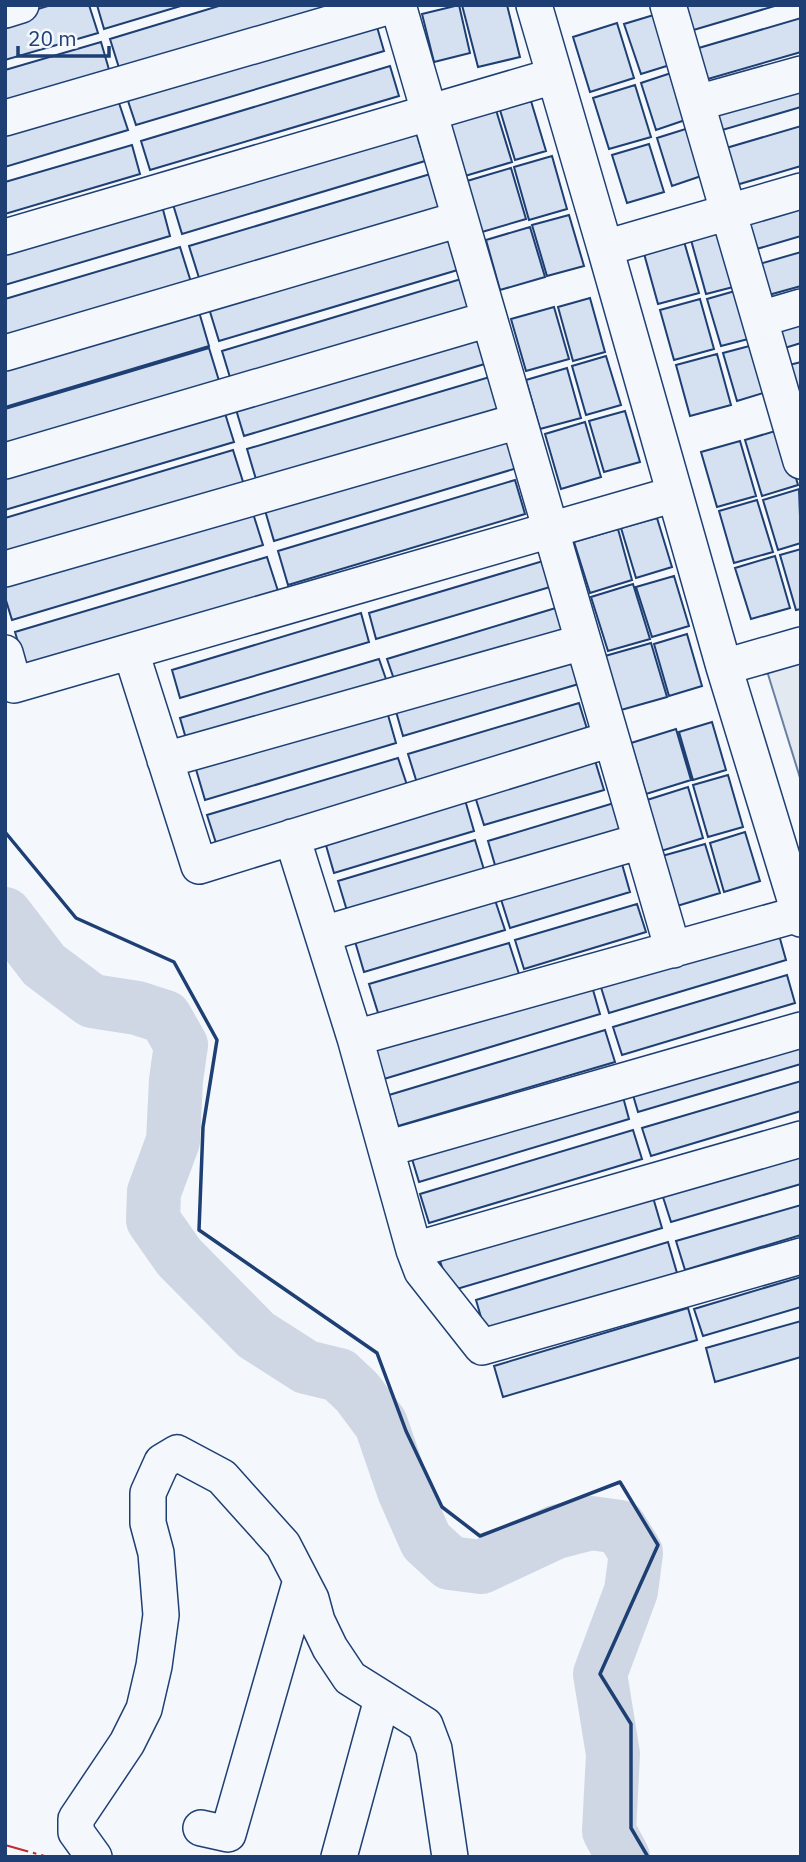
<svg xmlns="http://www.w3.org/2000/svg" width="806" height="1862" viewBox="0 0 806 1862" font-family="'IBM Plex Sans',sans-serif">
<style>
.green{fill:#e3e9f0;stroke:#687fa3;stroke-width:2}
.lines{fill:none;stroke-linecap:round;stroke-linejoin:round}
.river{stroke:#cfd7e4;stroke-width:54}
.building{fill:#d5e0f0;stroke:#1d3f73;stroke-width:2}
.minor-casing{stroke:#1d3f73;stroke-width:38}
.minor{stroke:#f4f7fb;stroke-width:35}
.wall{stroke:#1d3f73;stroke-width:3.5}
.power{stroke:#c62828;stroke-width:2;stroke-dasharray:24 5 3.5 5;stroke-linecap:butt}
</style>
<rect width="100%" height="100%" fill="#f4f7fb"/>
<path class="green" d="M801 661V781L767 671Z"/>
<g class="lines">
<path class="river" d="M5 914 44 965 92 1001 137 1008 165 1017 181 1045 176 1080 173 1141 154 1192 153 1220 179 1257 256 1335 306 1367 339 1375 357 1392 381 1424 404 1491 426 1541 450 1563 481 1567 556 1532 591 1523 620 1527 636 1553 631 1591 600 1674 613 1754 609 1831 623 1857"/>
</g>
<path class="building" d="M51 5H89L98 33 5 60V19Z
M97 5H184L104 29Z
M222 5H340L120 71 110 39Z
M459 5 470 53 434 62 422 14Z
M462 5H507L520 57 478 67Z
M671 5H778L680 34Z
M657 14 673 64 641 74 624 24Z
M801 18V52L694 83 685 52Z
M375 20 384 51 136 125 126 95Z
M617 23 634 78 590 92 573 37Z
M101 42 110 73 5 104V70Z
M390 66 399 96 150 170 141 141Z
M677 71 691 118 656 130 641 83Z
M801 77V107L712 133 704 105Z
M635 85 651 137 609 149 593 98Z
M116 94 128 130 5 167V127Z
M531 101 546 151 515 160 500 110Z
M496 110 512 162 465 176 450 123Z
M801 126V166L726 188 716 151Z
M692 127 707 174 672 186 657 138Z
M415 129 425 161 182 234 172 201Z
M649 144 664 192 627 203 612 155Z
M132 145 140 174 5 214V182Z
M552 156 567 209 529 220 514 167Z
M511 168 526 219 482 232 467 181Z
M437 172 447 206 200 281 189 246Z
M801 199V236L743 253 733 218Z
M161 202 170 236 5 285V249Z
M569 215 584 266 547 276 532 225Z
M530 227 545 277 500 290 486 240Z
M449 230 461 269 219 341 207 302Z
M725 230 741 285 706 294 691 240Z
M683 238 699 293 658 304 643 250Z
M180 247 191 282 5 337V299Z
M801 252V286L758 298 749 267Z
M461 279 470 313 232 384 222 351Z
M742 289 756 337 721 346 707 299Z
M590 298 605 352 573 361 558 307Z
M700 299 714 349 674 360 660 310Z
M197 305 209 346 5 407V363Z
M554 307 569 359 526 371 511 319Z
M801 311V343L775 351 766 321Z
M478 329 488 363 244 436 234 403Z
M757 344 770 391 737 401 723 353Z
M209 348 220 384 5 448V409Z
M717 354 731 405 690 416 676 365Z
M606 356 621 405 586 415 572 366Z
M801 362V397L786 401 777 368Z
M567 368 581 418 540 429 526 380Z
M493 376 503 412 258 486 247 449Z
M223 407 234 442 5 510V472Z
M625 411 640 462 604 472 589 421Z
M585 422 601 477 561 489 545 434Z
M782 429 798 485 762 496 745 440Z
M507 434 517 468 274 541 264 507Z
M740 441 756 496 717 507 701 452Z
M233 450 245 488 5 560V518Z
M515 480 525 514 288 585 278 551Z
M799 489 801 543 778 550 763 500Z
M757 500 773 552 734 563 719 511Z
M251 507 263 545 12 620 5 597V581Z
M657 518 672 567 636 578 621 528Z
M618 529 632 580 590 593 574 542Z
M801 549V609L796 610 780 555Z
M775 556 790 608 751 619 735 568Z
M267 557 278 591 25 666 15 632Z
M543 561 550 587 376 639 369 613Z
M674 576 689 626 652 637 636 587Z
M633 584 650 639 608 651 591 597Z
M559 607 567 633 396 685 387 659Z
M361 613 369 642 180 698 172 670Z
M687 634 702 686 669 696 654 644Z
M651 643 667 697 621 710 605 656Z
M573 655 582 683 403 736 395 708Z
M379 659 387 682 187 742 180 718Z
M579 703 588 732 417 783 408 754Z
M386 708 396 743 205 800 195 766Z
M712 722 726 770 693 780 679 732Z
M676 729 691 780 646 794 631 743Z
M593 754 604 790 484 825 473 790Z
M398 758 407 785 216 843 207 815Z
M728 775 743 827 708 837 693 785Z
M688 787 703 838 661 851 647 800Z
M463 793 474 831 334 873 323 835Z
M614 803 624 834 497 872 488 841Z
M745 832 760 881 724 892 710 843Z
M475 840 485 873 348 914 338 881Z
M705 844 720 893 677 906 662 856Z
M620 857 630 892 510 928 499 893Z
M494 897 505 930 364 972 354 938Z
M637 904 646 932 524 969 515 940Z
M777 928 786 960 609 1013 599 981Z
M509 943 519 974 379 1016 369 984Z
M787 975 795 1003 622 1055 613 1027Z
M591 983 600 1014 384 1079 375 1049Z
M605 1030 615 1062 398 1126 389 1095Z
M801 1038V1064L638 1112 630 1085Z
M801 1081V1111L651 1156 642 1128Z
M620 1086 629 1119 419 1182 409 1149Z
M633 1130 642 1159 429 1223 420 1194Z
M801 1153V1184L671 1222 662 1194Z
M652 1194 662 1228 450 1291 439 1258Z
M801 1205V1235L685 1270 676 1241Z
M668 1242 677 1273 485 1331 476 1300Z
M801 1277V1307L703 1336 694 1309Z
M688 1308 697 1340 503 1397 494 1366Z
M801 1321V1357L715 1382 706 1348Z"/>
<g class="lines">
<g class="minor-casing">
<path id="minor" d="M398 5 673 950
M534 5 605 248 724 667 801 919
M668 5 801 461
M5 10 21 5
M697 103 801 74
M5 118 394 5
M5 237 554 76
M605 248 801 191
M760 319 801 307
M5 353 460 219
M5 461 489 319
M5 569 519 421
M131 652 199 866 611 739
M5 653 14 685 675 494
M724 667 801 645
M165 760 583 642
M292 837 355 1038 414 1250 422 1271 482 1347 801 1256
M323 934 641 841
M355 1038 799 914
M386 1149 801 1030
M414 1250 801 1139
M201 1828 228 1834 301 1580
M94 1857 76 1832V1819L127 1743 144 1709 154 1666 161 1615 156 1553 148 1523V1493L162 1462 177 1453 222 1477 283 1545 311 1599 317 1621 330 1648 350 1678 425 1725 434 1749 450 1857
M339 1857 382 1699"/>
</g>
<use href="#minor" class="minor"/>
<path class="wall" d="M5 832 76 918 174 962 217 1040 203 1127 199 1230 377 1353 406 1431 442 1507 480 1536 620 1482 658 1545 600 1674 631 1724V1828L648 1857"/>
<path class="power" d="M5 1845 48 1857"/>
</g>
<rect width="806" height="1862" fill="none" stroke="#1d3f73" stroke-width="14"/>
<path d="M18 46v10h91v-10" fill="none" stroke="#1d3f73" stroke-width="3.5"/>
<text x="28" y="46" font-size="21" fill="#1d3f73" stroke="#f4f7fb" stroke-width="5" paint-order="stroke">20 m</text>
</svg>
